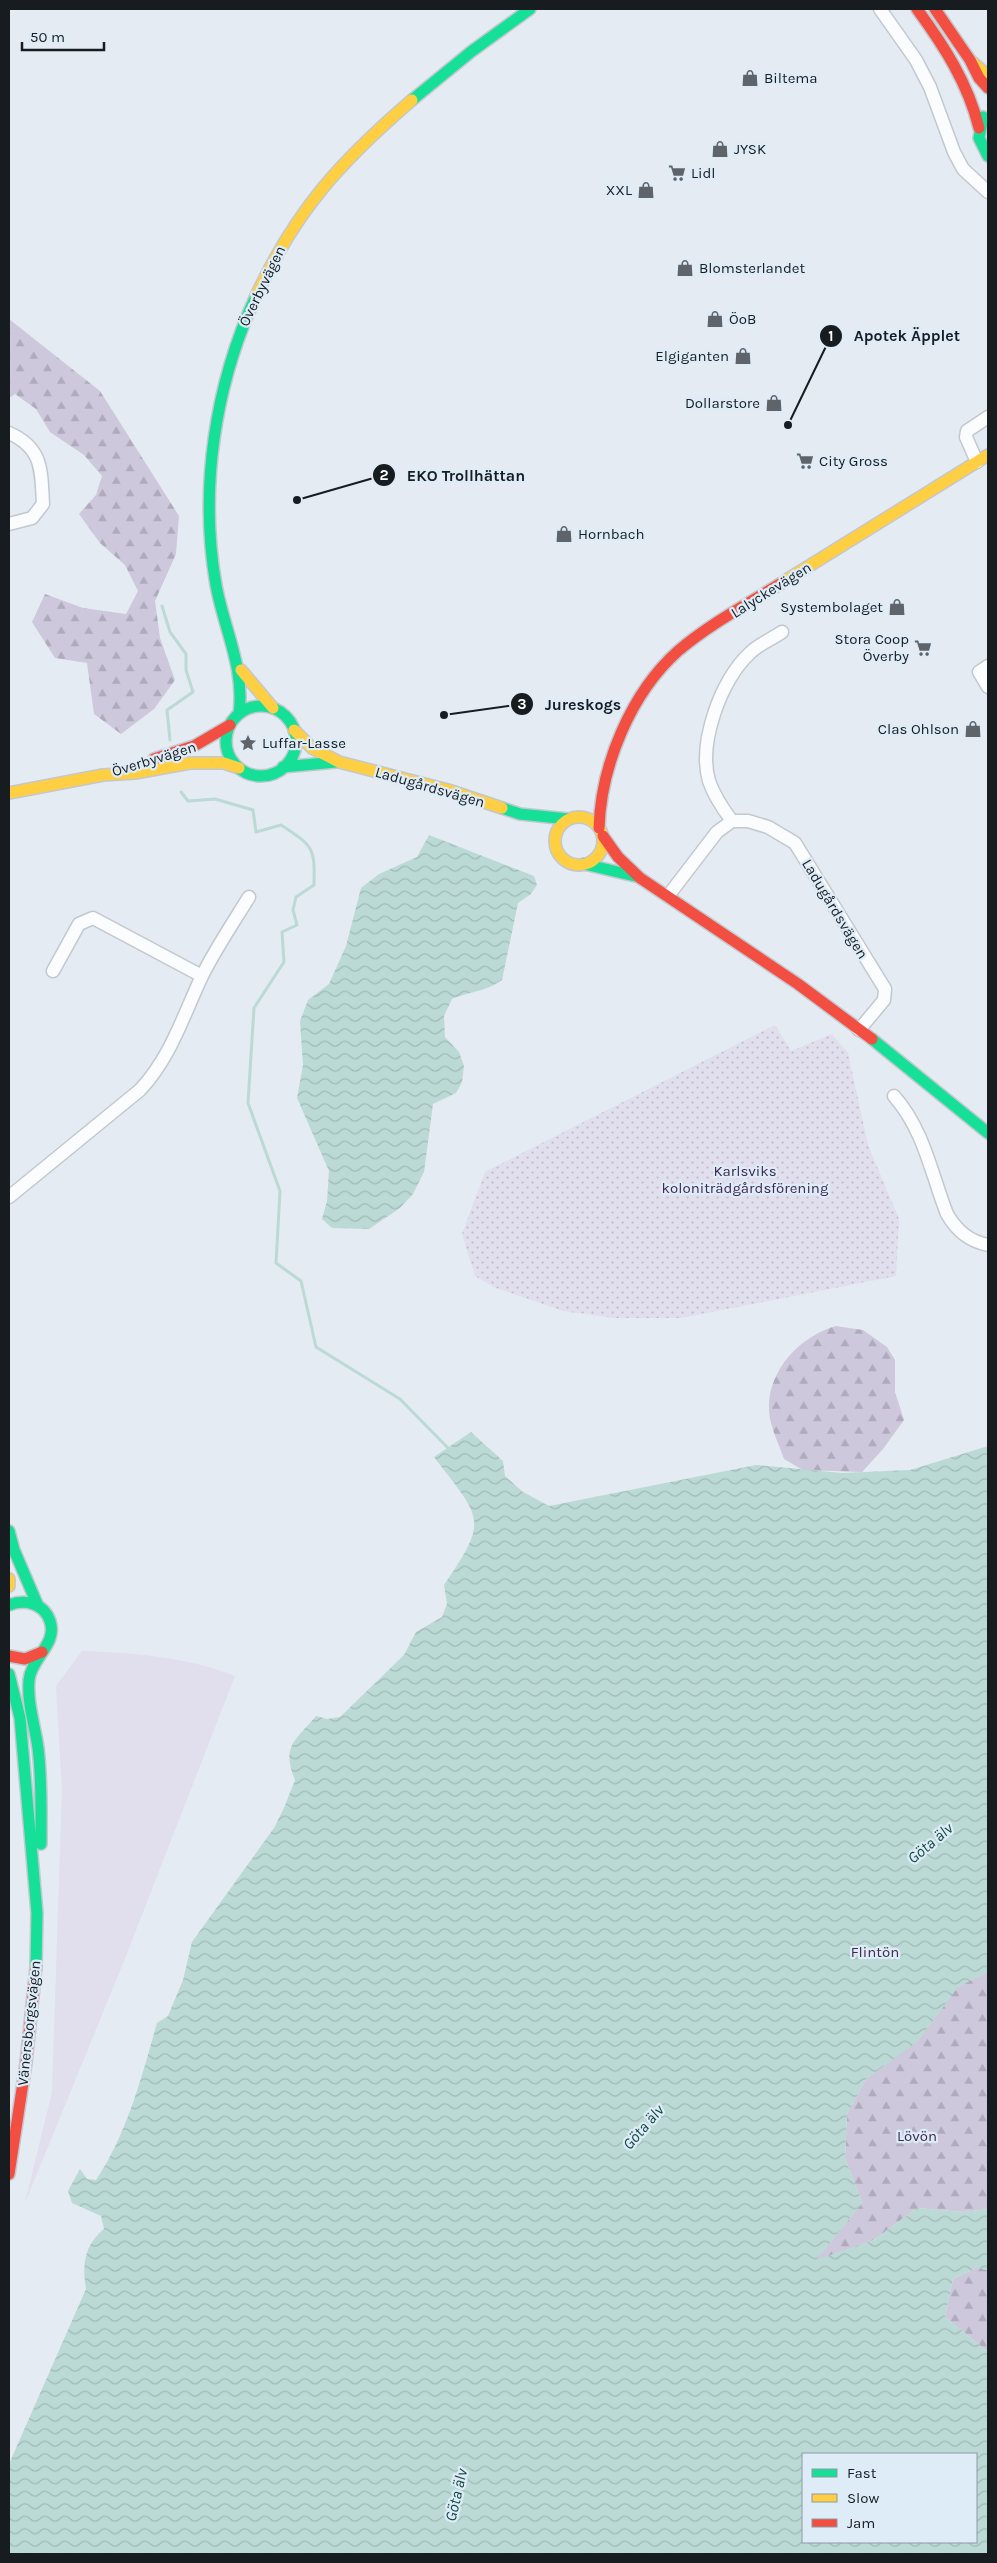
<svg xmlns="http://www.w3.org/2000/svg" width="997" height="2563" viewBox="0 0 997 2563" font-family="Karla,sans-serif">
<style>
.grass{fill:#e1deed}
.forest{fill:url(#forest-firs)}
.garden{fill:url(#garden-dots)}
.water{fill:url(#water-waves);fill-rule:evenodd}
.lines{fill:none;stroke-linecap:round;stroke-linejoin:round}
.stream{stroke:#bbdad5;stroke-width:3}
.street-casing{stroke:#c3c8ce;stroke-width:15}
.fast-casing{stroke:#c3c8ce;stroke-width:14}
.slow-casing{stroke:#c3c8ce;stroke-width:14}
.jam-casing{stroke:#c3c8ce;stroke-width:14}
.street{stroke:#fbfcfd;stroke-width:12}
.fast{stroke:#16e098;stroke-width:11}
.slow{stroke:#ffcf43;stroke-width:11}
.jam{stroke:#f24e42;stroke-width:11}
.labels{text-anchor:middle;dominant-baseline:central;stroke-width:4.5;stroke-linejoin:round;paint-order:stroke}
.poi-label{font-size:15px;fill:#171c20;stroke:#deecf8;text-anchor:start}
.street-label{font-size:15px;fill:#171c20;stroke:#deecf8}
.park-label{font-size:15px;fill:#402850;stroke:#deecf8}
.water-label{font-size:16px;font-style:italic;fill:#10493f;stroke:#deecf8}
.leader{fill:none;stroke:#171c20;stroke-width:2}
.callout-dot{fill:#171c20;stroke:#deecf8;stroke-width:2}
.mark-label{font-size:15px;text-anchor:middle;font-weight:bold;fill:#fff}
.callout-label{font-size:16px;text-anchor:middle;font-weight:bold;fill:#171c20;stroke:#deecf8;stroke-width:4.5;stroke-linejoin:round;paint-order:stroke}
</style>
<defs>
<pattern id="forest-firs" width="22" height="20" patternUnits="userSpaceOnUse" patternTransform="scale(1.25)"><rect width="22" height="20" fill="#cdc8db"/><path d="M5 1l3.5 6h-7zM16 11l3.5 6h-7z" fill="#afabbc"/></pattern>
<pattern id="garden-dots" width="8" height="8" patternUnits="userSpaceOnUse" patternTransform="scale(1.25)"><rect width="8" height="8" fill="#e1deed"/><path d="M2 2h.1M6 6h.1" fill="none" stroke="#c0becb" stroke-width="1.8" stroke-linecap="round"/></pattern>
<pattern id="water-waves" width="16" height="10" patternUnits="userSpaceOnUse" patternTransform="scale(1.25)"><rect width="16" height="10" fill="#bbdad5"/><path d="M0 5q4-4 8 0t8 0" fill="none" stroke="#a0bab7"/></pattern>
</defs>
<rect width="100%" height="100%" fill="#e4ebf2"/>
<path class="grass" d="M82 1651C134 1653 187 1657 235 1676L124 1961 25 2203 52 2092 62 1789 56 1686Z"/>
<path class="forest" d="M9 319 100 391 179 516 176 554 155 601 160 638 175 680 154 709 121 734 94 714 87 663 55 658 32 622 45 594 83 608 126 614 138 591 125 565 100 543 79 514 96 495 102 476 84 455 50 432 36 409 15 394 9 398Z
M836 1326 863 1330 887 1347 895 1360V1392L904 1420 883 1449 862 1472 803 1470 784 1459C780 1447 774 1435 771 1423 760 1379 796 1337 836 1326Z
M988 1972V2209L964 2212 917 2208 874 2240 815 2261 862 2203 845 2158 847 2114 866 2079 918 2040 958 1986Z
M976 2268 988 2270V2352L945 2317 953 2279Z"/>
<path class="garden" d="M775 1025 791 1051 832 1034 848 1053 868 1145 899 1219 896 1276 681 1318H614L563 1311 496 1288 475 1276 462 1234 485 1172Z"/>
<path class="water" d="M429 835 534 876 537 885 531 894 518 903 502 980C485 992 471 991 452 999L444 1016 445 1037 459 1052 464 1066 462 1082 456 1093 433 1104 424 1172 413 1194 400 1208 369 1229 332 1228 322 1219 327 1201 329 1171 297 1098 303 1065 300 1021 308 1000 329 984 346 946 361 888 379 874 417 857Z
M471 1432 503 1461 505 1476 523 1492 549 1506 756 1465 842 1473 910 1470 988 1446V1972L958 1987 918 2041 866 2079 847 2114 845 2158 862 2203 816 2260 874 2240 917 2208 964 2212 988 2209V2270L976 2268 953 2279 945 2317 988 2352V2554H9V2464L86 2289C82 2265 84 2245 104 2229L101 2216 72 2203 68 2191 80 2169 87 2179 96 2180C127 2134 142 2076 157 2023L168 2016 183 1980 192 1942 274 1828 284 1808 295 1780C281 1746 295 1741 316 1716L327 1719 340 1717 404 1655 416 1632 442 1617 447 1604 444 1585C490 1518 481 1519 434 1457ZM803 2454H976V2542H803Z"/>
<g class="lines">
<path class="stream" d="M162 606 170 632 186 654V670L193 692 167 710 170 740
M181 792 188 801 215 799 253 810 256 832 281 825C313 846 315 847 314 885L296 897 293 910 297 925 282 932 284 962 254 1008 248 1103 280 1191 276 1263 301 1281 316 1347 400 1399 448 1448"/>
<g class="street-casing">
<path id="street" d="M880 9 916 60 930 87 954 152 963 169 988 192
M9 433C43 448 41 470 43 504L32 518 9 524
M977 462 966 437 967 431 988 417
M782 632C772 639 759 644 750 653 721 679 698 743 709 781 714 796 723 809 732 821H748L768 827 795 843 885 989 884 1000 859 1030
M988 666 979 672 988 687
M668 896 717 832 732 821
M53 971 79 924 93 918 202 976
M894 1096C924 1130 931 1173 947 1214 957 1231 969 1241 988 1245
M9 1197 140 1090C171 1057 183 1016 202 976 216 948 233 923 249 897"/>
</g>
<g class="fast-casing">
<path id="fast" d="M412 100 472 51 530 9
M983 117 979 138 988 156
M226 741a35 35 0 1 1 70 0a35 35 0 1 1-70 0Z
M239 714C245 668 224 629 216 585 199 489 215 384 256 296
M283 767 336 762
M502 808 520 814 568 819
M584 864 635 876
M872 1039 988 1133
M9 1531 14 1550 38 1606
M9 1605C25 1599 44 1603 50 1621 58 1644 31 1658 29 1680 27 1703 35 1726 38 1748 42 1780 41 1812 41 1844
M9 1674 20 1718 37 1913 36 1967"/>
</g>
<g class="slow-casing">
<path id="slow" d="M970 60 988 76
M256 296C296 210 341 161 412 100
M780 584 988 455
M241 670 273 708
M294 730 312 748 339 762 448 790 502 808
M9 793 103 775 135 773 190 763H224L239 768
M555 841a24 24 0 1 1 48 0a24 24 0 1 1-48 0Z
M9 1579V1586"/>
</g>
<g class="jam-casing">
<path id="jam" d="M917 9C944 46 968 83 979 128
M935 9 970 60 979 78 988 88
M154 759 194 746 230 725
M599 828C601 765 631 693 678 651 708 625 746 605 780 584
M603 836 618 857 640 878 798 984 872 1039
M9 1656 25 1659 42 1652
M9 2174 26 2063 36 1967"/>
</g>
<use href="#street" class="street"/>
<use href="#fast" class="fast"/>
<use href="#slow" class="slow"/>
<use href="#jam" class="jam"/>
</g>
<defs>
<g id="shop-bare" transform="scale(1.35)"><path d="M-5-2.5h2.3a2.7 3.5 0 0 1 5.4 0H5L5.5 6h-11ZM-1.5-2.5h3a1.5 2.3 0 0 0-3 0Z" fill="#5f646a" stroke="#deecf8" stroke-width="2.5" paint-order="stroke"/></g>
<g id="supermarket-bare" transform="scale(1.35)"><path d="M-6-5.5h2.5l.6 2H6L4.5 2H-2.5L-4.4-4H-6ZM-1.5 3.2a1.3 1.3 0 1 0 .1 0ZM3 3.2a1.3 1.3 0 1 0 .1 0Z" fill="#5f646a" stroke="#deecf8" stroke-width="2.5" paint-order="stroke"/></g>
<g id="sight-bare" transform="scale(1.35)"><path d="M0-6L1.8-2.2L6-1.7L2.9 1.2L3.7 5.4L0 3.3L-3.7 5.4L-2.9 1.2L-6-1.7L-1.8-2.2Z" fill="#5f646a" stroke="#deecf8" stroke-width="2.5" paint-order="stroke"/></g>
</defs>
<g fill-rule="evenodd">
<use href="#shop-bare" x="750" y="78"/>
<use href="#shop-bare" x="720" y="149"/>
<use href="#supermarket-bare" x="677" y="173"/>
<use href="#shop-bare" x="646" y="190"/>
<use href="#shop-bare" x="685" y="268"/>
<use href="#shop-bare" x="715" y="319"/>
<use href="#shop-bare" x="743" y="356"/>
<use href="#shop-bare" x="774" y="403"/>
<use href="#supermarket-bare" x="805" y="461"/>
<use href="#shop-bare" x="564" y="534"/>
<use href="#shop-bare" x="897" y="607"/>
<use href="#supermarket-bare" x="923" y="648"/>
<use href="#shop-bare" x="973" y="729"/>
<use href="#sight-bare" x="248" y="743"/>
</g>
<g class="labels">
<g class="poi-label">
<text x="764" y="78">Biltema</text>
<text x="734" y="149">JYSK</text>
<text x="691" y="173">Lidl</text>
<text x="632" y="190" text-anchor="end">XXL</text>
<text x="699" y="268">Blomsterlandet</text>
<text x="729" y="319">ÖoB</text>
<text x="729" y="356" text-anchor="end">Elgiganten</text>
<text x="760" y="403" text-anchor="end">Dollarstore</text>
<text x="819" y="461">City Gross</text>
<text x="578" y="534">Hornbach</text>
<text x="883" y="607" text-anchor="end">Systembolaget</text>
<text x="909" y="639" text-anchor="end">Stora Coop<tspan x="909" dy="17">Överby</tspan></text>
<text x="959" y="729" text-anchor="end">Clas Ohlson</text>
<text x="262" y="743">Luffar-Lasse</text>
</g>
<g class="street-label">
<text transform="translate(262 286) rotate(-64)">Överbyvägen</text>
<text transform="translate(771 590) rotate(-32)">Lalyckevägen</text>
<text transform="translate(154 759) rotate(-17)">Överbyvägen</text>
<text transform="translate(430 787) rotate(16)">Ladugårdsvägen</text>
<text transform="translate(835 909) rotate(59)">Ladugårdsvägen</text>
<text transform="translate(29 2023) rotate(-84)">Vänersborgsvägen</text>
</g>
<g class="park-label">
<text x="745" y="1171">Karlsviks<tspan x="745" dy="17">koloniträdgårdsförening</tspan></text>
<text x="875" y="1952">Flintön</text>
<text x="917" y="2136">Lövön</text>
</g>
<g class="water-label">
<text transform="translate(930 1843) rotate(-40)">Göta älv</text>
<text transform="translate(643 2127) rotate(-49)">Göta älv</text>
<text transform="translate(456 2495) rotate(-77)">Göta älv</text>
</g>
</g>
<path class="leader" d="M788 425L831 336M297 500L384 475M444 715L522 704"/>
<g class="callout-dot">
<circle cx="788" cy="425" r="5"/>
<circle cx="297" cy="500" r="5"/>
<circle cx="444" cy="715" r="5"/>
<circle cx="831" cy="336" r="12"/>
<circle cx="384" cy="475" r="12"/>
<circle cx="522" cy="704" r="12"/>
</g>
<g class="mark-label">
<text x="831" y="341">1</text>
<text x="384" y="480">2</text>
<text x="522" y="709">3</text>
</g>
<g class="callout-label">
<text x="907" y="341">Apotek Äpplet</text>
<text x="466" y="481">EKO Trollhättan</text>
<text x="583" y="710">Jureskogs</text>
</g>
<rect width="997" height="2563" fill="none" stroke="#171c20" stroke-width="20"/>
<rect x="802" y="2453" width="175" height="90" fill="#deecf8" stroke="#8e99a2"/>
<rect x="812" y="2469" width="25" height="8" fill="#16e098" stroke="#8e99a2"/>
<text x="847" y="2478" font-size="15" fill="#171c20">Fast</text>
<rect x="812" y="2494" width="25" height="8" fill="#ffcf43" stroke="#8e99a2"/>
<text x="847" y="2503" font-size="15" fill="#171c20">Slow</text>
<rect x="812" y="2519" width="25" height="8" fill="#f24e42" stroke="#8e99a2"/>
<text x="847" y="2528" font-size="15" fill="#171c20">Jam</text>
<path d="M22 42v8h82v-8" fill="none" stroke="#171c20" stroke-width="2.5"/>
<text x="30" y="42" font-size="15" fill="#171c20" stroke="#deecf8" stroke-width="4" paint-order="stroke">50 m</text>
</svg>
